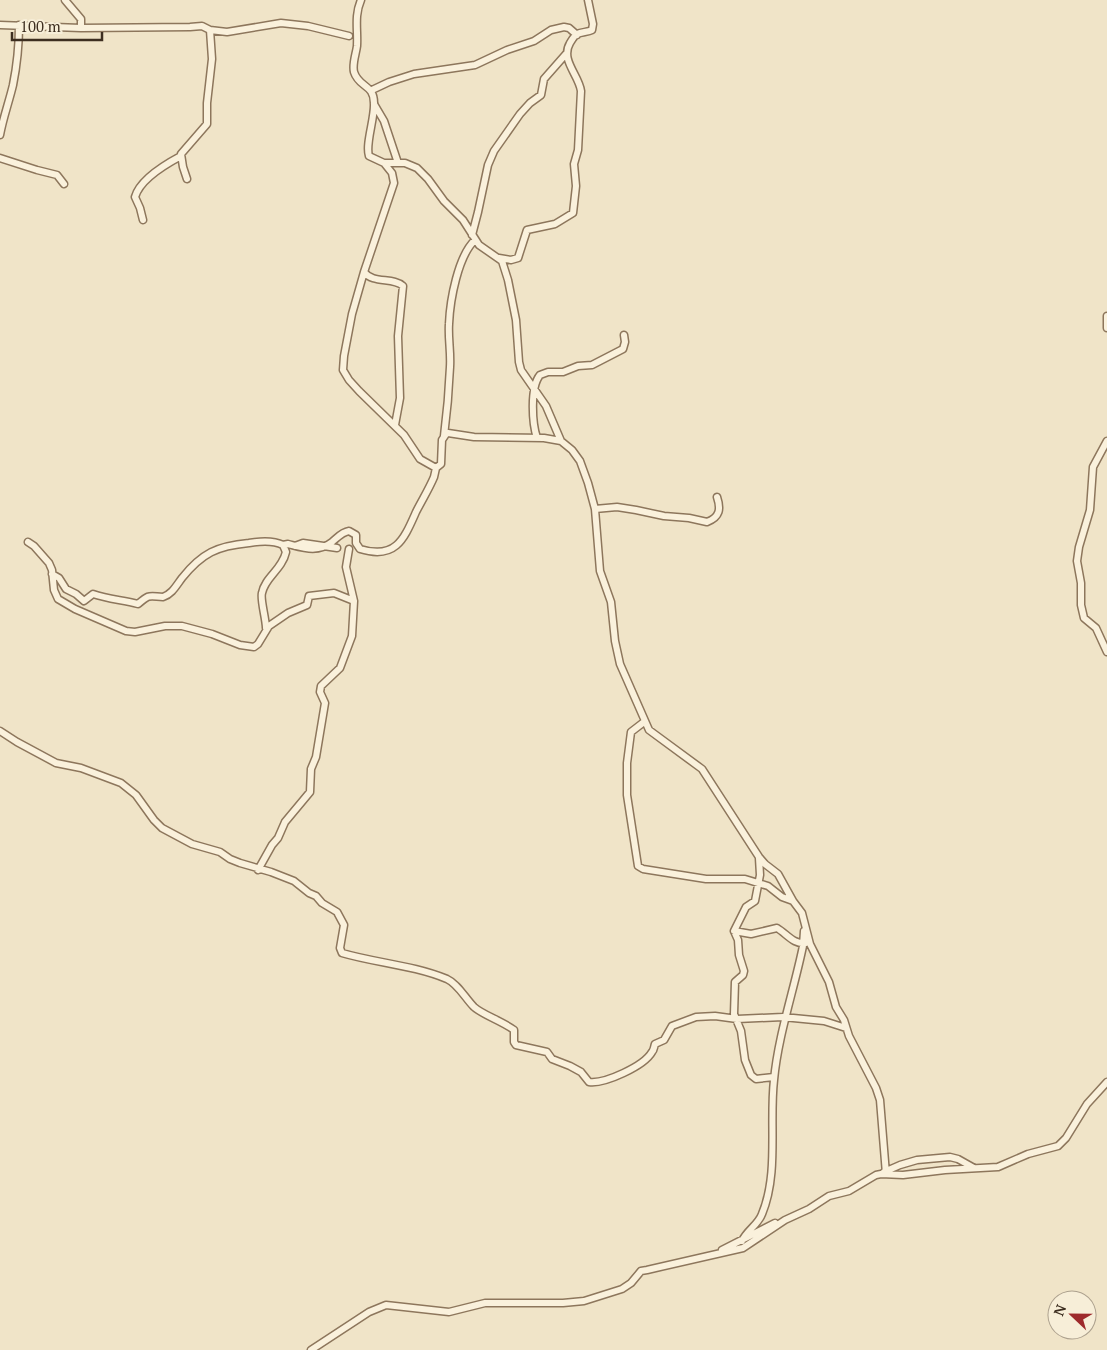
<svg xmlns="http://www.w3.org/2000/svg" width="1107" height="1350" viewBox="0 0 1107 1350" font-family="'PT Serif',serif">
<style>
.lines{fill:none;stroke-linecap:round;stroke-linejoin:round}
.minor-casing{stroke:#8d765c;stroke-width:9}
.minor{stroke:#faf1dc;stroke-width:6}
</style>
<rect width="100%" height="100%" fill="#f0e4c8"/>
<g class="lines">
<g class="minor-casing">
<path id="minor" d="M65 0 81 19V28
M361 0C354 16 358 30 357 46 356 54 352 64 354 72 359 88 374 84 374 103 375 118 365 144 369 156L384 163H405L417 168 428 179 444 201 463 220 479 245 502 261 508 280 516 320 519 362 521 370 546 406 561 441 572 450 580 461 588 483 595 509 600 571 611 602 615 641 620 664 649 730 702 769 759 857 765 864 778 874 793 901 802 913 810 944 829 982 836 1007 844 1020 849 1036 876 1088 880 1100 886 1174
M0 25 81 28 190 27 202 26 210 30 227 32 281 23 308 26 349 36
M372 90 389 82 414 74 475 65 507 50 534 41 551 30 564 27 569 28 577 35
M374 104 384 121 398 163
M0 135C3 118 9 102 13 85 17 65 19 45 19 25
M0 158 37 170 57 175 64 184
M384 163 392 173 394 183 364 272C373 284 393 277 403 286L398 336 400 398 395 425
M187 179 183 167 181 154 207 124V103L212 59 210 30
M143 220 140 208 135 197C140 179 166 164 181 156
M472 235 478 212 488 165 494 151 520 114 530 103 541 95 544 79 566 54
M499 258 511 260 518 258 527 230 555 224 573 213 576 186 574 164 578 150 581 91C579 75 560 60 570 43 572 40 574 36 577 34 582 32 588 32 592 30L593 24 588 0
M1107 316V328
M444 436C447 413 449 390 450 367 451 352 448 338 449 324 450 300 458 256 475 240
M537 438C532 423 530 387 540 375L548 372H563L578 366 592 365 623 349 625 342 624 335
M1107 441 1093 467 1090 510 1079 547 1077 561 1081 583V605L1084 618 1096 628 1107 652
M436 468 441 464 442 440 446 434 448 433 474 437 544 438 561 441
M595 509 617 507 636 510 664 516 689 518 707 522C720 517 721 509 717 497
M28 542 34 546 49 563 52 570 54 590 58 599 75 609 126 631 135 632 165 626H182L212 634 240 645 254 647 258 644 269 626 288 613 307 605 309 596 334 593 354 601
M283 545 288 544C304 548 318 553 332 542 338 537 342 532 349 531L356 535V543L360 549C396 560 404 539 416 512 422 500 429 489 434 477L436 468 420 459 404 435 359 391 349 380 343 370 344 356 352 314 364 272
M295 546 303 543 337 548
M52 574 59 578 66 589 76 594 84 601 93 594C108 599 122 600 138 604 150 594 148 596 163 597 172 594 176 586 182 578 202 553 217 546 249 543 260 541 273 540 283 545L286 552C282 570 265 577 262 593 260 599 266 619 266 628
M644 722 631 732 627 763V795L638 866 643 869 706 879H745L768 886 782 897 793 901
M0 731 17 742 56 763 81 768 121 783 136 795 154 820 162 828 192 844 220 852 230 859 240 863 271 872 294 881 309 893 316 896 322 903 337 912 344 925 340 948 342 953C376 963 413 965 447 979 458 984 465 998 474 1007 483 1015 502 1021 514 1030V1042L516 1045 547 1052 552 1059 570 1066 581 1072 589 1082C605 1084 644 1066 652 1052 654 1050 654 1047 655 1044L664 1040 672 1026 696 1017 715 1016 737 1019 783 1017 824 1021 846 1028
M759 858 760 875 755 901 746 907 734 931 738 940 739 955 744 971 743 975 735 982 734 1014 741 1031 745 1060 751 1075 756 1079 774 1077
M258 870 272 845 278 838 285 822 310 792 311 769 316 757 325 703 320 692 321 686 340 668 352 636 354 601 346 567 349 549
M734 931 751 934 777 928C787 934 794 945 806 943
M884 1172 900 1165 917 1160 950 1157 958 1159 974 1168
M742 1241C747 1230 758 1225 762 1214 779 1173 769 1123 774 1080 778 1036 794 990 803 946L804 931
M722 1250 775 1223
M311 1350 369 1312 386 1305 449 1312 485 1303H563L584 1301 622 1289 631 1283 641 1271 647 1270 743 1248 785 1220 809 1209 829 1196 849 1191 876 1175 881 1174 903 1175 945 1170 998 1167 1028 1154 1058 1146 1066 1138 1087 1104 1107 1082"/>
</g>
<use href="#minor" class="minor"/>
</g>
<g transform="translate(1072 1315) rotate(292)"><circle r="24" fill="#f7eed8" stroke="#ada18e"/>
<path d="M0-4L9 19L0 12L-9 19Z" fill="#9e2a2b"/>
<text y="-8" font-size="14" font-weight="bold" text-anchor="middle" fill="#3d2e20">N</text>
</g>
<path d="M12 32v8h90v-8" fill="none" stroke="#3d2e20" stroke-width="2.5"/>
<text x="20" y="32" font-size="15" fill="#3d2e20" stroke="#f7eed8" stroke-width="4" paint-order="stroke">100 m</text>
</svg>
